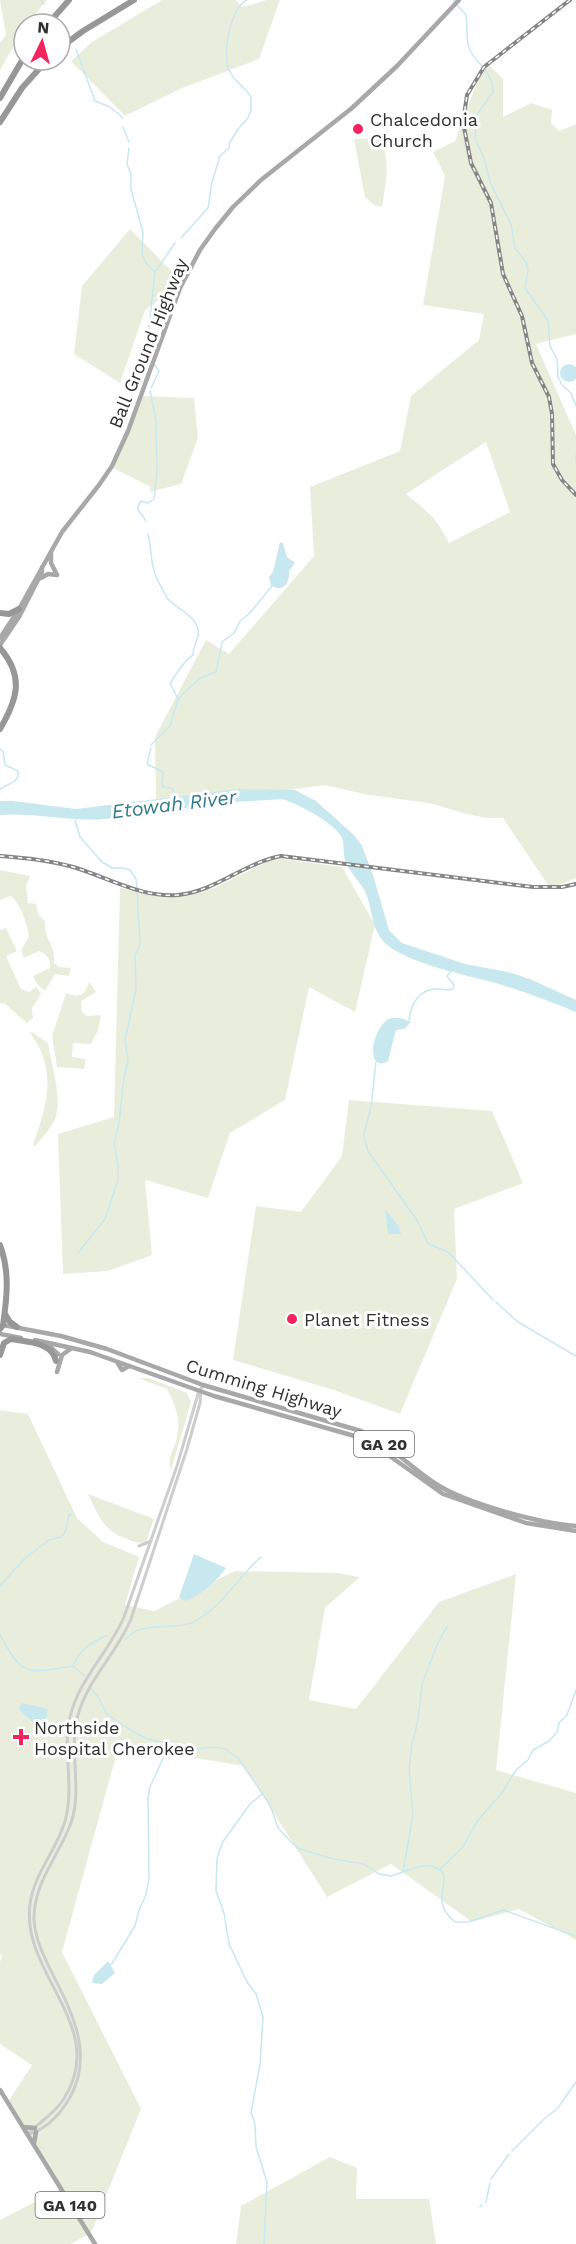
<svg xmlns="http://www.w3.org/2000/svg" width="576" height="2244" viewBox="0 0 576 2244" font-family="'Work Sans',sans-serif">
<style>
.green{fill:#e9eedc;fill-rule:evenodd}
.water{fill:#c7e8ef}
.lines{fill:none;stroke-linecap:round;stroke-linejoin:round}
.stream{stroke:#c7e8ef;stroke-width:1.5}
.minor{stroke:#cdcdcd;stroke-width:3}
.major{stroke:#a8a8a8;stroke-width:4.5}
.highway{stroke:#979797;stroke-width:6}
.rail-casing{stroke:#858585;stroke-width:4}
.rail{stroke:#fff;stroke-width:1.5;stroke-dasharray:4.5;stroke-linecap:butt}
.poi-dot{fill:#f5235e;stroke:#fff;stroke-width:2}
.labels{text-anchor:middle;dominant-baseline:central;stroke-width:6;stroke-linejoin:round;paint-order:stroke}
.shield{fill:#fff;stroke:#6e6e6e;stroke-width:1.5}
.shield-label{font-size:16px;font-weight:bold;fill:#303030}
.poi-label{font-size:18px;fill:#303030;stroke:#fff;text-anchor:start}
.street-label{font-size:18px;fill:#303030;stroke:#fff}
.water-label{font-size:20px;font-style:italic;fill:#317c8c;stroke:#fff}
</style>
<rect width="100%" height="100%" fill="#fff"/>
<path class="green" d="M0 0H47L27 24H24V28L0 70V43L6 35Z
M162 0H236L242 7 267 0H280L259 59 182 88 125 116 71 61 92 42Z
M485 61 503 79V117L531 103 552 110 551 123 559 131 576 124V334L536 344 576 435V878L550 888 503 818H487L467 814 429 803 369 795 324 785 255 795 156 802 155 737 206 640 229 654 314 556 310 487 400 451 411 396 479 340 484 314 423 305 445 176 433 152 455 141ZM486 442 510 512 449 543C437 518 427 511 406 494Z
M380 138C391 161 386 182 382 207L374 205 365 197 354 139Z
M130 229 183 283 145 310 120 383 74 354 82 286Z
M141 396 194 398 198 438 181 484 149 492 151 487 113 468 126 440Z
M275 858 342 867 375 925 355 1012 309 987 285 1100 230 1133 208 1198 145 1180 152 1255 108 1271 63 1274 58 1134 114 1117 120 888 163 895 214 888Z
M0 870 30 876 26 886 28 903 36 904 38 914 45 921C44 942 55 941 54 963L59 967 71 968 69 976 55 974 45 991 37 984 33 976 50 968C51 960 47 954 39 951L24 958 21 951 29 936C26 921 22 907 11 896L0 900Z
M6 928 17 951 6 956 21 989 29 992 36 987 41 994 32 1008 33 1018 27 1023 5 1004 0 1003V930Z
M89 982 96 992 81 1001 82 1012 87 1016 101 1015 98 1030 91 1044 73 1043 72 1057 86 1059 84 1069 57 1067 52 1036 66 993C80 998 85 996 89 982Z
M32 1032 48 1043C51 1066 63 1096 55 1119 51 1129 42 1138 35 1146L33 1145C47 1105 58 1070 30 1033Z
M349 1100 492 1111 523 1183 454 1209 457 1279 400 1414 334 1390 233 1360 256 1206 301 1212 342 1156Z
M138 1378H149L187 1393 191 1402 171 1470C166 1459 175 1448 177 1437 181 1419 175 1404 167 1389Z
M0 1410 28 1414 77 1518 103 1542 139 1557 125 1605 154 1611 235 1571 338 1573 360 1577 325 1608 309 1700 356 1709 439 1602 516 1574 496 1770 576 1793V1940L519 1909 472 1922 391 1864 327 1897 244 1766 119 1745 62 1952 141 2109 91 2233 71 2244H0V2220L62 2188 9 2100 32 2065 0 2044V1962L2 1956 0 1953Z
M88 1494 154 1519 146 1542C139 1544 134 1542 127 1539 103 1531 99 1516 88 1494Z
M330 2157 357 2168 356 2199H429L436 2244H236L241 2206Z"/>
<path class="water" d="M560 373a9 9 0 1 1 18 0a9 9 0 1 1-18 0Z
M280 542 283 543 287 557 295 563 289 571C290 583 283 594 271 585L269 577 273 572Z
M238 789 295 790 316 801 355 836 362 846 373 875 389 930 402 943 465 964 512 973 532 980 576 1000V1012C551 1002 525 992 499 984 468 975 406 964 384 942 373 931 372 913 368 899 364 885 354 878 347 865 342 856 345 847 342 838 336 824 297 803 282 799 259 801 236 801 213 804 177 809 141 816 105 819 69 822 35 812 0 815V801H13L76 809Z
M391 1018H401L411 1022 404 1029 396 1030 388 1061C364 1074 372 1025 391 1018Z
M385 1209 399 1227 401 1234H388Z
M194 1554 226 1568C218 1580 198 1598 184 1601L179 1597Z
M21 1703 48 1709 45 1722 41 1724 33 1722 19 1710Z
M108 1961 115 1973 102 1984 92 1983 94 1975Z"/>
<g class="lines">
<path class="stream" d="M41 0 44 4
M454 0V2
M458 6 466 15C469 42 462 46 483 67
M60 25 65 31
M76 49 95 101 110 107 123 118
M485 69 492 83 493 92 476 116 475 138 484 158 490 182 511 224 515 248 526 262 528 270 525 288 548 321 550 346 557 359 558 377 562 385 571 393 576 406
M123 127 129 142
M129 148 127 164 131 174V189L143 232 142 254 146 263 155 272
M181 238 208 208 212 182 220 156 229 148 230 142 239 128 248 118 251 110V97C245 87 235 82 230 72 221 58 230 7 247 0
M150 362 147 347 155 272 175 243
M151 388 159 371 154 364
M576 455V462
M146 521 138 510V506L141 501 148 503 154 499 157 472 156 420 150 391
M148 534C152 549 150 568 159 583 162 588 165 595 168 599 178 610 202 618 198 637 196 643 193 648 193 655 183 661 177 674 170 683L178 699
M151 745 170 726 178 700 182 695 200 678 216 672 222 642 234 633 240 621 249 614 272 586
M151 748 147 764 163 772 162 786 173 789V798
M0 749 3 751 5 765 18 771C20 782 8 784 0 789
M75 820 80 837 102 862 112 868H123L130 870 136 879 137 888
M409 1020C411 1004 419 988 439 989 444 989 447 991 453 989L454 985 447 976 451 971
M376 1062 371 1107 364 1134 366 1144 368 1151 418 1222 428 1244 446 1251 452 1256 493 1300
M78 1253 105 1219 118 1181V1166L114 1143 119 1123 124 1077 128 1061 125 1040 136 989 135 955 140 945 137 891
M496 1302 518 1322 576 1356
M0 1586 25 1558 49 1540 61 1537 65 1532 69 1515 72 1514
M0 1634C22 1678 28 1673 73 1666L86 1677
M125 1639C129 1637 132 1633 136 1631 152 1623 178 1630 195 1621 222 1607 239 1576 261 1557
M73 1666C78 1650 93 1642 107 1635
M91 1689 97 1695 107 1714 127 1728 147 1739 170 1743 184 1750 215 1747 225 1749 238 1758 270 1805 278 1828 297 1848 333 1859 364 1864 379 1874 391 1876C409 1871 429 1857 444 1874 444 1897 435 1905 455 1922H468L503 1910 576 1936
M262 1794 250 1804 222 1843 217 1859 216 1891 224 1913 229 1944 247 1982 256 1994 263 2017 260 2065 251 2112 255 2124 256 2147 267 2182 264 2244
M440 1869 462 1848 478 1820 502 1793 516 1770 528 1760 533 1750 549 1741 557 1732 559 1723 567 1715 576 1690
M403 1872 413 1815 409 1769 412 1744 418 1720 422 1685 436 1647 447 1626
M111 1965 135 1926 139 1910 146 1895 149 1879 148 1798 150 1787 170 1743
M512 2151 545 2118 557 2109 576 2082
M491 2179 509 2154
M486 2202 490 2183
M480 2207 482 2205"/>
<path class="minor" d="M139 1546 151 1541
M29 2134C46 2129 60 2114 69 2099 96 2053 70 2009 49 1967 42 1952 35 1937 34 1920 33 1883 59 1856 71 1823 83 1788 68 1750 78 1715 88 1679 117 1653 131 1619L187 1449 200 1403 201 1391
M27 2135C39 2122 53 2115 63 2100 111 2028 20 1974 30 1904 34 1873 57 1850 65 1821 75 1787 62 1751 70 1717 79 1679 109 1652 124 1617L177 1466 198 1394 203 1385"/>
<path class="major" d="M51 552V563L57 575
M41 578 48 574 57 575
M0 638 19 609 62 532 99 485 112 466 128 431 180 288 200 250 215 229 233 207 261 180 352 108 397 66 459 0
M0 645 19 617 42 572V567
M3 1325 61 1336 107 1349 203 1385 361 1431C389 1444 410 1467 436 1484 467 1504 539 1523 576 1526
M0 1334 21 1338
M35 1340 90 1352 214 1396 358 1437 384 1452 443 1494 526 1523 576 1531
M47 1344 58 1354
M117 1362 122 1370 129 1366
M57 1372 62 1355 72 1348
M0 2090 95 2244
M23 2127 35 2128
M34 2143 36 2132"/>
<path class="highway" d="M48 24 69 0
M60 48 83 31 134 0
M0 98 24 57
M0 122 22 88 47 60
M0 613 9 614 19 609
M0 648C25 677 17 700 0 729
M0 1245C10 1272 7 1297 3 1325L0 1329
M5 1314 10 1322 17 1327
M0 1355 4 1343 11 1339C28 1342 52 1342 56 1361"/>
<g class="rail-casing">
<path id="rail" d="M570 0 484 67 467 95 463 122 471 163 491 203 503 274 522 316 532 363 549 397 552 414 553 464 562 480 576 495
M0 856C24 858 49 860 73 867 107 877 141 898 178 895 216 891 244 863 281 856L533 887H562L576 884"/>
</g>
<use href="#rail" class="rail"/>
</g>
<g class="poi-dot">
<circle cx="358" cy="129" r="6"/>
<circle cx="292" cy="1319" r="6"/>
<path d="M18 1728h6v6h6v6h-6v6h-6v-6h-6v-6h6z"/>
</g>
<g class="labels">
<g class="shield">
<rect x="354" y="1431" width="60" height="26" rx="4.5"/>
<rect x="35.5" y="2192" width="69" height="26" rx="4.5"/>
</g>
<g class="shield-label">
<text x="384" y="1444">GA 20</text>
<text x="70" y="2205">GA 140</text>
</g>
<g class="poi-label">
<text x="370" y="119">Chalcedonia<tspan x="370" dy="21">Church</tspan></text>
<text x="304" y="1319">Planet Fitness</text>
<text x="34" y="1727">Northside<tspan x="34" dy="21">Hospital Cherokee</tspan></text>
</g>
<g class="street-label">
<text transform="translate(148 343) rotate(-68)">Ball Ground Highway</text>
<text transform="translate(264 1388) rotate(17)">Cumming Highway</text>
</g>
<g class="water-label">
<text transform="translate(174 804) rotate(-7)">Etowah River</text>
</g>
</g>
<g transform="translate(42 42) rotate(5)"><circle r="28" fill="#ffffff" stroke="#acacac" stroke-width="1.5"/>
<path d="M0-4.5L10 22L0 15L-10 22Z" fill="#f5235e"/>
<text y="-9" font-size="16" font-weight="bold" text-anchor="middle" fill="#303030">N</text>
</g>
</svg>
